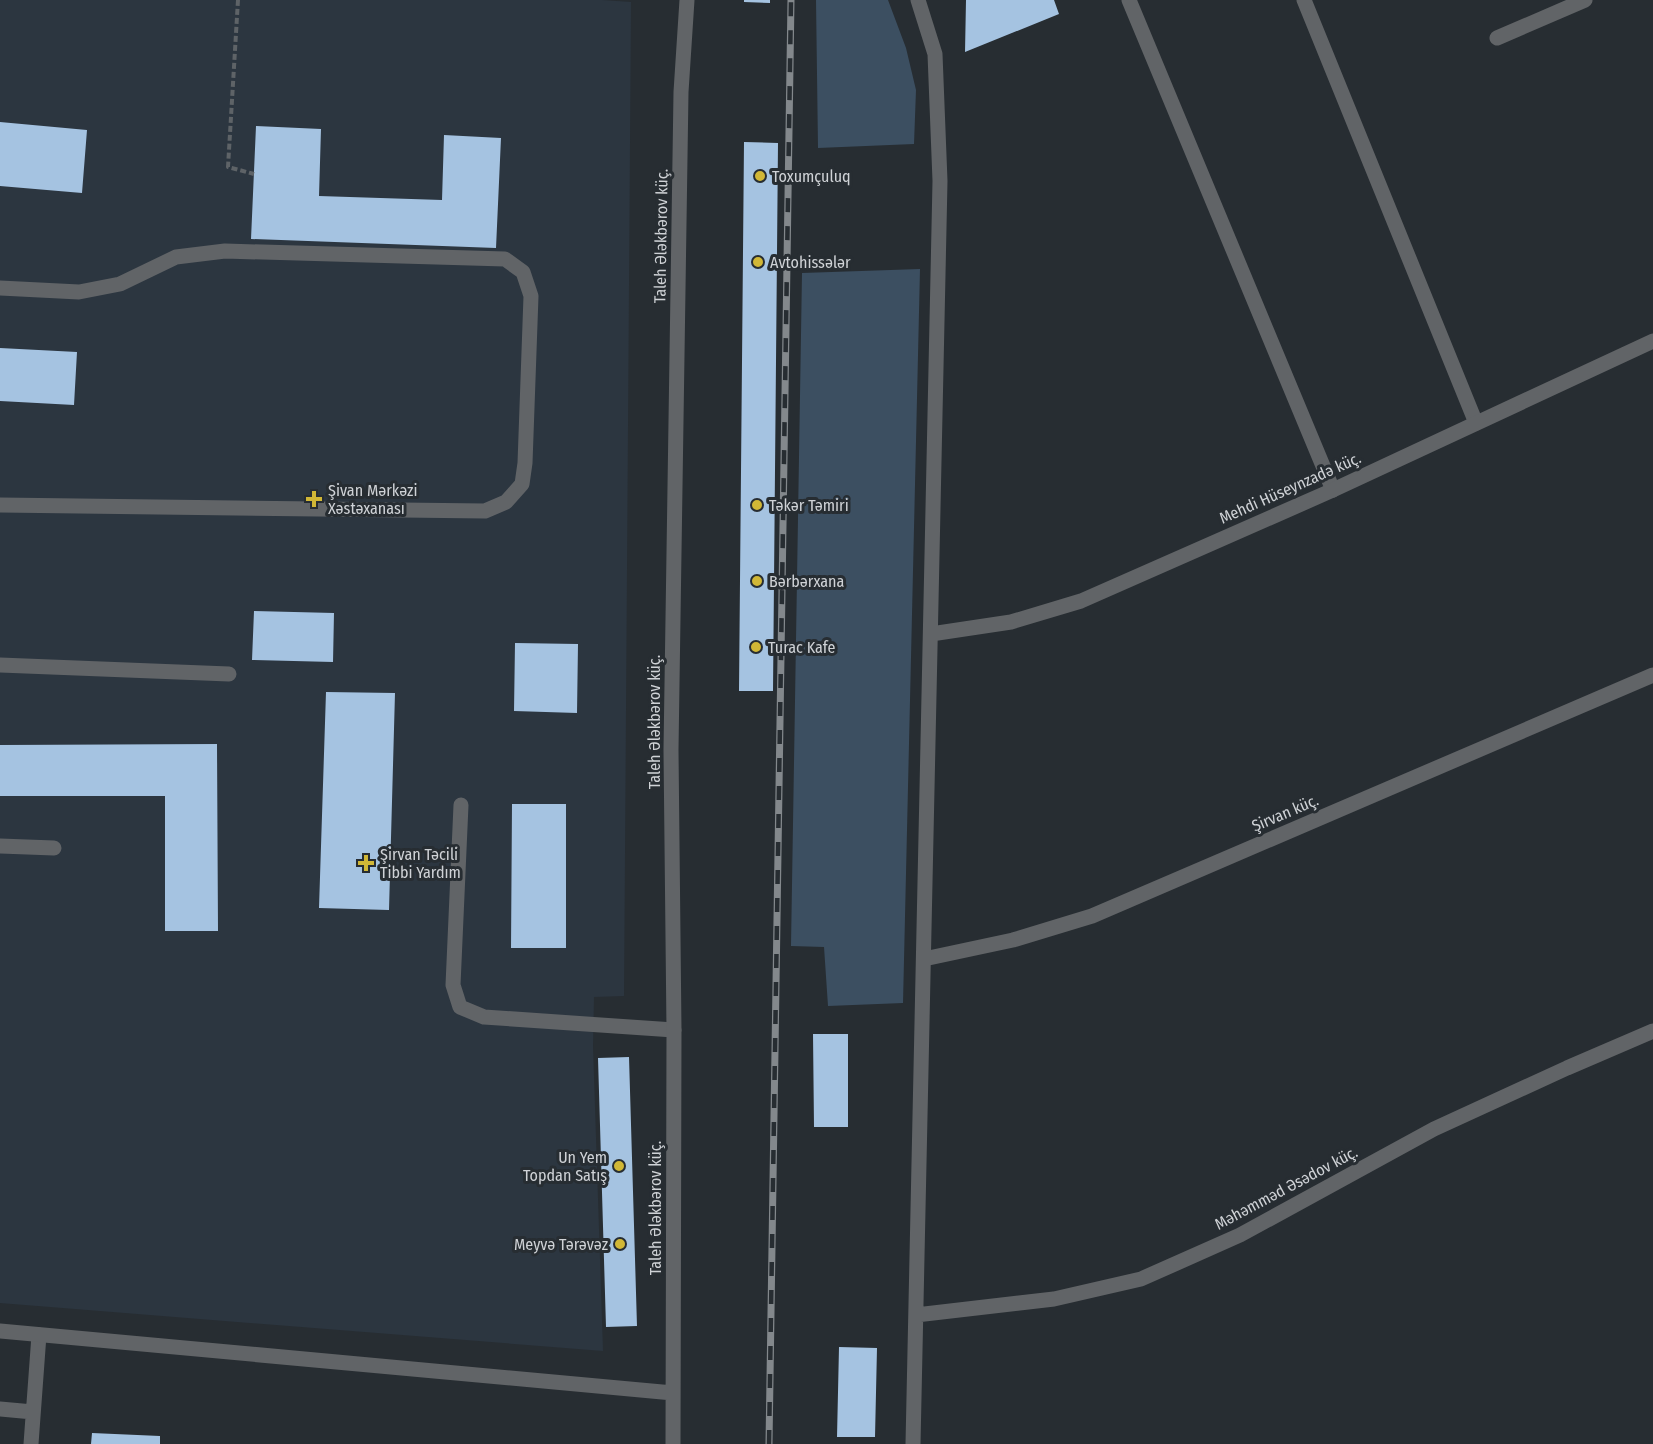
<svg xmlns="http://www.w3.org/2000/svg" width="1653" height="1444" viewBox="0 0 1653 1444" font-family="'Fira Sans Condensed',sans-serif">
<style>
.built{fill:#2c3640}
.green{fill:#3c4f61}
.building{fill:#a5c3e1}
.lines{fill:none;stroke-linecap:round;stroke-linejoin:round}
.path{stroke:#5e6367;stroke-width:4;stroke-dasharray:6 3;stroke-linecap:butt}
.lane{stroke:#616467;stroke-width:15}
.street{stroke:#616467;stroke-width:15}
.rail-casing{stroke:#83888c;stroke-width:7}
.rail{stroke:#272d32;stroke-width:4.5;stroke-dasharray:14;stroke-linecap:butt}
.poi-dot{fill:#d1b736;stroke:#272d32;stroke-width:2}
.labels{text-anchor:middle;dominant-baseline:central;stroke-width:6;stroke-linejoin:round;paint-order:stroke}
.poi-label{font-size:16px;fill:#cfd2d6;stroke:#272d32;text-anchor:start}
.street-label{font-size:16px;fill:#cfd2d6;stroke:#272d32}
</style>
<rect width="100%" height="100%" fill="#272d32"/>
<path class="built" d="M0 0H602L631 2 624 996 594 997 593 1046 603 1351 0 1303Z"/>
<path class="green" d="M816 0H888L906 48 916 90 914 144 818 148Z
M920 269 903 1003 828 1006 824 947 791 946 802 273Z"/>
<path class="building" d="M744 0H770V3L744 2Z
M966 0H1054L1059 14 965 52Z
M0 122 87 130 82 193 0 186Z
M256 126 321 129 319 196 442 200 444 135 501 138 496 248 251 239Z
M744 142 778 143 773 691H739Z
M0 348 77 352 74 405 0 401Z
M254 611 334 613 333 662 252 660Z
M515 643 578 644 577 713 514 711Z
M326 692 395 693 389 910 319 908Z
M217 744 218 931H165V796H0V745Z
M512 804H566V948H511Z
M813 1034H848V1127H814Z
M629 1057 637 1326 606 1327 598 1058Z
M839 1347 877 1348 875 1437H837Z
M92 1433 160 1436V1444H91Z"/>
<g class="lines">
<path class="path" d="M238 0 228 167 254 174"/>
<path class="lane" d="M1129 0 1333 490
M1304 0 1476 423
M0 288 79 292 120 284 176 257 225 251 505 259 523 272 531 296 525 463 522 484 506 502 485 511 0 505
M0 665 229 674
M461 805 453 985 460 1007 484 1017 674 1030
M0 846 54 848
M0 1409 33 1412
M31 1444 39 1335"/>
<path class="street" d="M1497 38 1585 0
M931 634 1011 622 1081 601 1333 490 1653 341
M924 959 1013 940 1092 916 1653 675
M916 1315 1054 1299 1141 1279 1240 1235 1434 1129 1567 1068 1653 1031
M0 1331 673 1393
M673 1444 674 1030 671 750 681 92 687 0
M913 1444 940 181 935 54 918 0"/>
<g class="rail-casing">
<path id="rail" d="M769 1444 791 0"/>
</g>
<use href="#rail" class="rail"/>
</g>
<g class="poi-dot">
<circle cx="760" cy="176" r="6"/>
<circle cx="758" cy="262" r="6"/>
<path d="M311 490h6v6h6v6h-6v6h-6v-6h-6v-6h6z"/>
<circle cx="757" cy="505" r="6"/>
<circle cx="757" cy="581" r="6"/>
<circle cx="756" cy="647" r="6"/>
<path d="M363 854h6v6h6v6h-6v6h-6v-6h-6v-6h6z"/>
<circle cx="619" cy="1166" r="6"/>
<circle cx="620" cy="1244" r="6"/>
</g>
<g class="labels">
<g class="poi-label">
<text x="772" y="176">Toxumçuluq</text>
<text x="770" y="262">Avtohissələr</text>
<text x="328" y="490">Şivan Mərkəzi<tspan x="328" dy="18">Xəstəxanası</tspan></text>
<text x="769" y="505">Təkər Təmiri</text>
<text x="769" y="581">Bərbərxana</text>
<text x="768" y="647">Turac Kafe</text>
<text x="380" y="854">Şirvan Təcili<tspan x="380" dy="18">Tibbi Yardım</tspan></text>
<text x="607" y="1157" text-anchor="end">Un Yem<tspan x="607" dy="18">Topdan Satış</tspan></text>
<text x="608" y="1244" text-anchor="end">Meyvə Tərəvəz</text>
</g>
<g class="street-label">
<text transform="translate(661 236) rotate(-89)">Taleh Ələkbərov küç.</text>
<text transform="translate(1290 488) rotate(-24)">Mehdi Hüseynzadə küç.</text>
<text transform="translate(654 722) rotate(-90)">Taleh Ələkbərov küç.</text>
<text transform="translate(1285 813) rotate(-23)">Şirvan küç.</text>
<text transform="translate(1286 1188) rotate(-28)">Məhəmməd Əsədov küç.</text>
<text transform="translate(655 1208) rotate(-90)">Taleh Ələkbərov küç.</text>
</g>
</g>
</svg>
